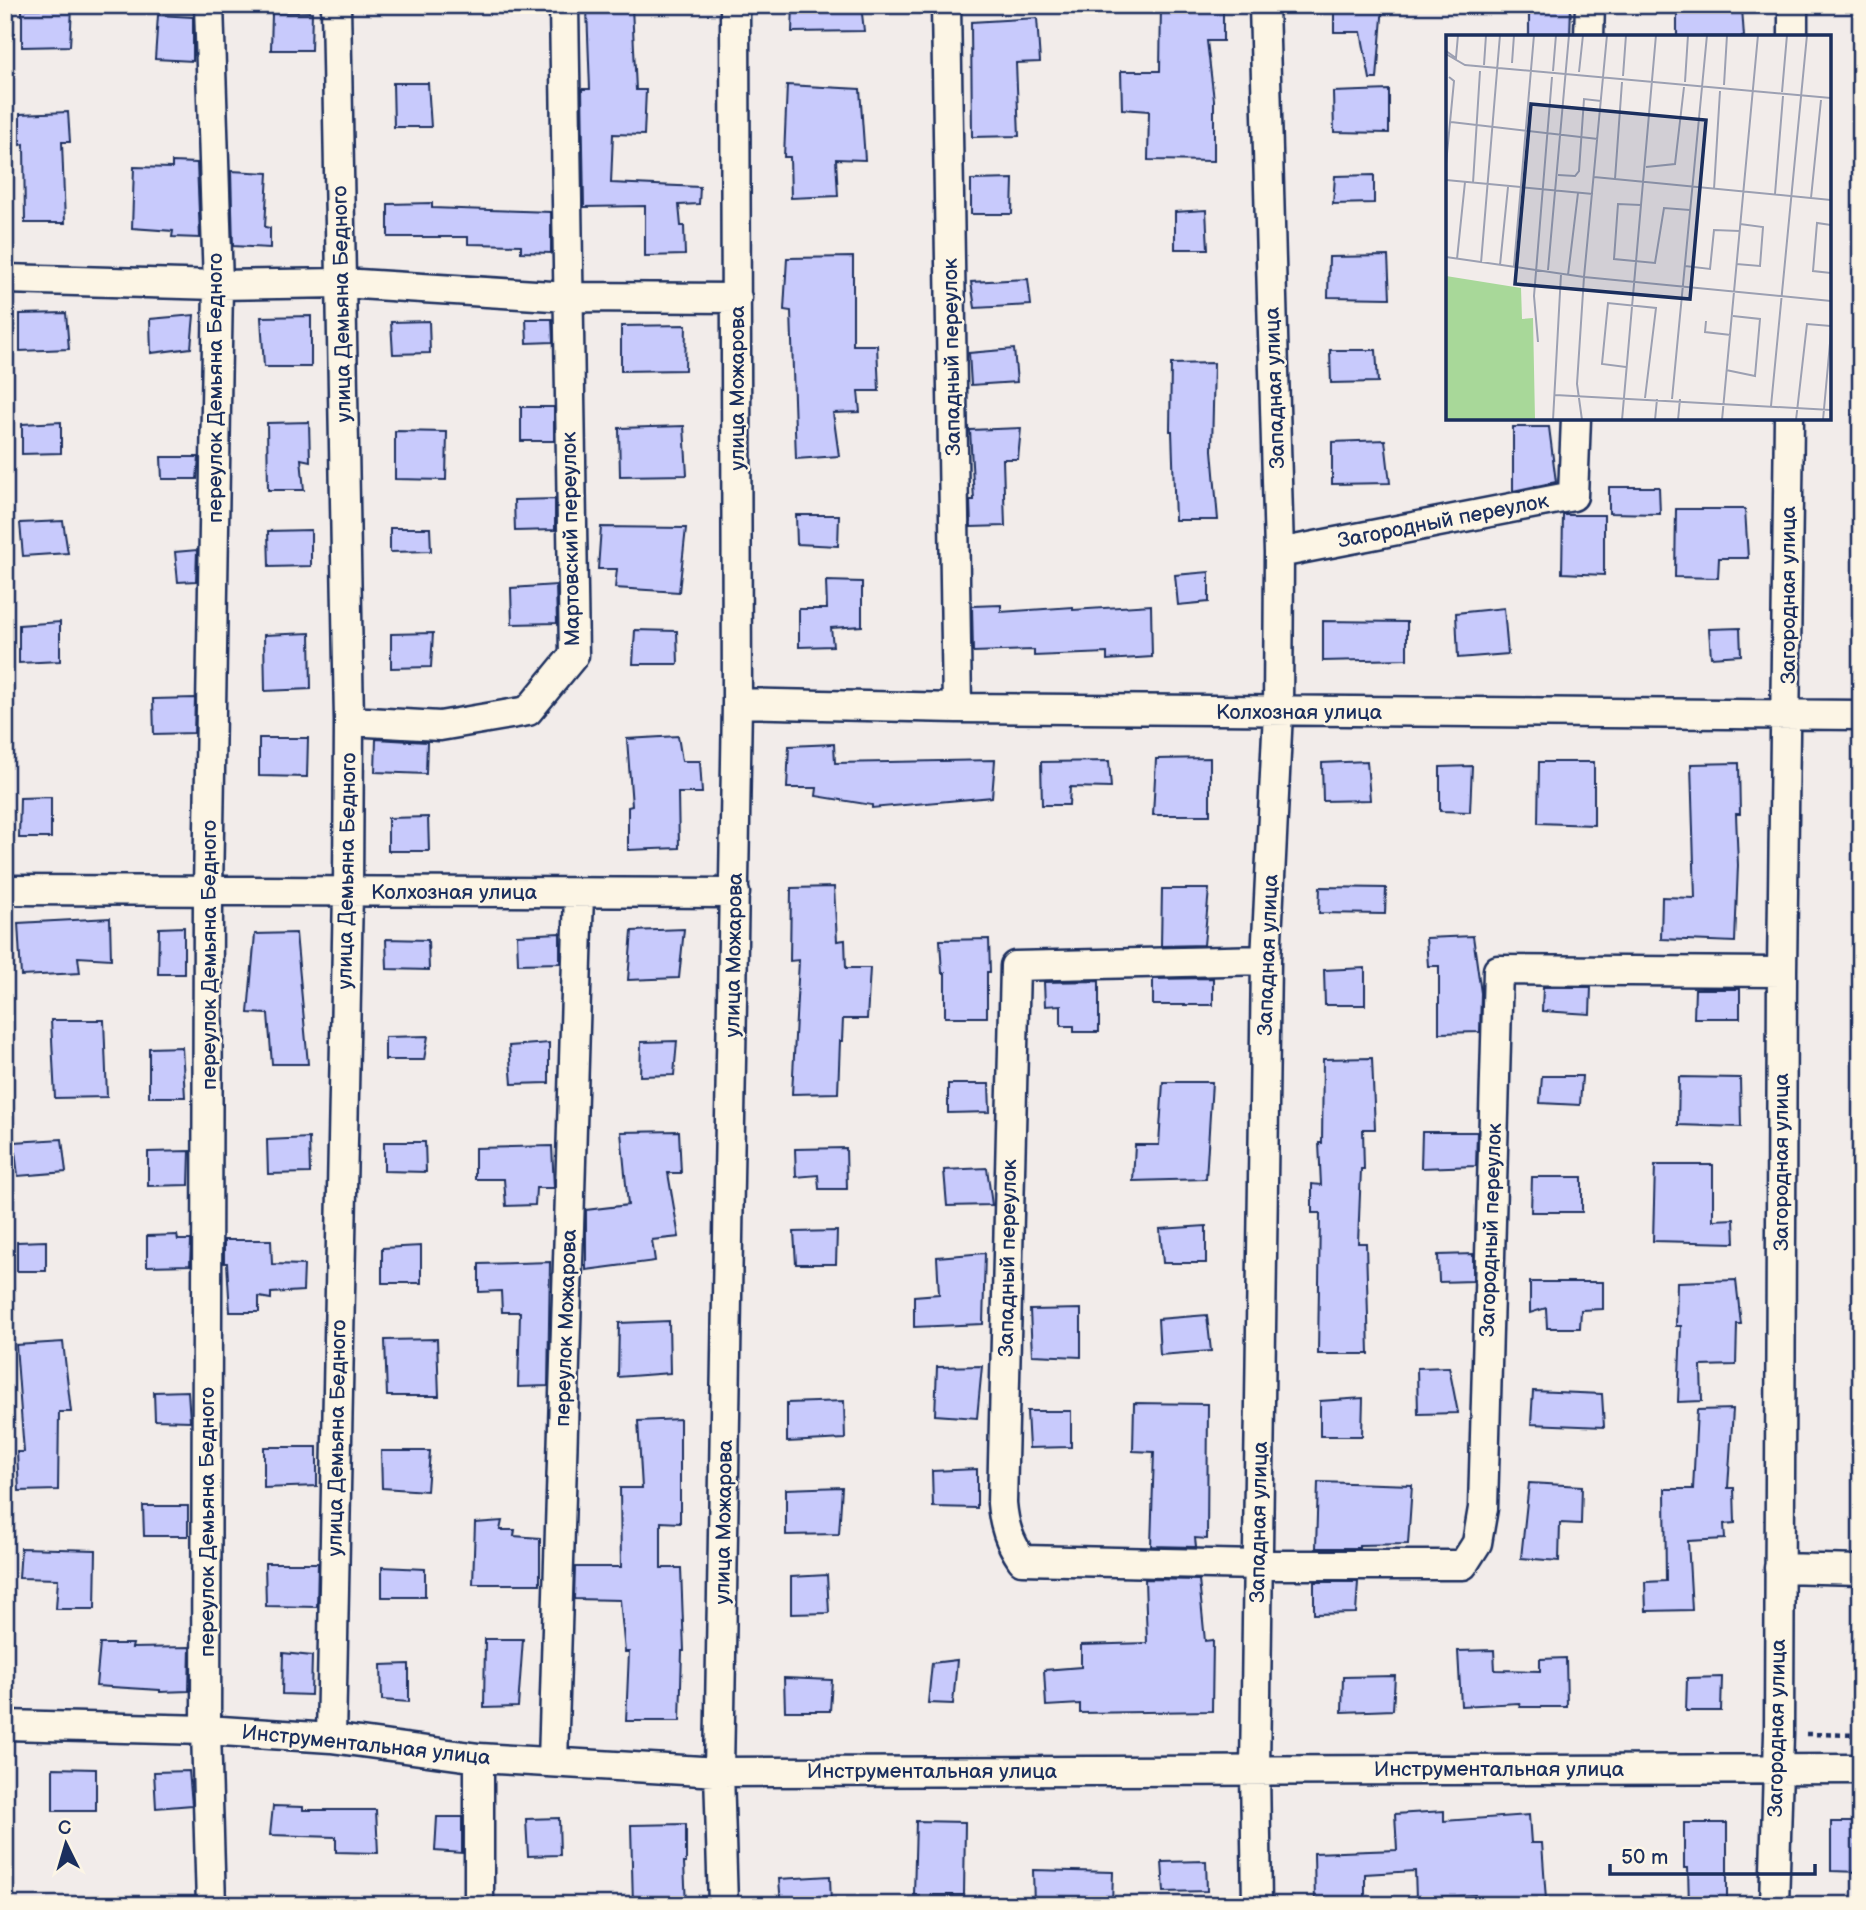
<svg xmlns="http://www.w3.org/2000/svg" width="1866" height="1910" viewBox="0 0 1866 1910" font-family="'Balsamiq Sans',sans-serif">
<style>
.building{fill:#c8cafc;stroke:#1b2f5e;stroke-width:2}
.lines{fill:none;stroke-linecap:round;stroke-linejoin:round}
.minor-casing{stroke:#1b2f5e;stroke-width:33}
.path{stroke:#1b2f5e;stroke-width:4.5;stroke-dasharray:5 5;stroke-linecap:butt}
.minor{stroke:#fcf5e5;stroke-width:28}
.labels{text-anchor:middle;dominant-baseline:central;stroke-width:5;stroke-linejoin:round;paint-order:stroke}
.street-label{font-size:21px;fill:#1b2f5e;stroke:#fcf5e5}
.inset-road{fill:none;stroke:#9ca0b2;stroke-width:2}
.view{fill:#1b2f5e;fill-opacity:0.15;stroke:#1b2f5e;stroke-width:3.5}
.inset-edge{fill:none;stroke:#1b2f5e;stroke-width:3.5}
</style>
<rect width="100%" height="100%" fill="#f2ecea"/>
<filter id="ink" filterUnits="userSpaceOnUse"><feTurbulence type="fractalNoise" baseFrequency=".0143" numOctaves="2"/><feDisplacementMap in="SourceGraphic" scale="14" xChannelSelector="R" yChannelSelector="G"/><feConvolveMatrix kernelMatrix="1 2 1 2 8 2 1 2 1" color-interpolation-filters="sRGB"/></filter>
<g filter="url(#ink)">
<path class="building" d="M793 5H861L864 31 792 32Z
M1161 5H1223V41H1207L1214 100V161L1148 160 1149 111 1122 109 1121 71H1160Z
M1334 5H1383L1377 79H1370L1361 32H1334Z
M1529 5H1571L1570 37H1529Z
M632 7 636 90H646L644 135 613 134 611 183 700 187 699 204 679 205 681 226H684L685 255 645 256V206L584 207 582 89H590L587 9Z
M72 8 70 46 22 47V9Z
M1742 8 1744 37H1677V10Z
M312 12 311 50H271L272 13Z
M158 15 193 17V61L155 59Z
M1037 18 1040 62 1016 63 1019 136 972 137 971 22Z
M393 83H428L431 127H394Z
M787 85 860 89 865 160 836 159 838 196 791 198 790 157H784Z
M1389 90V133L1334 132 1333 92Z
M68 112 70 142H62L65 223H25L24 144 20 145V114Z
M172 162 197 163 200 238 172 237 173 231 132 228 134 167 172 168Z
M231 171 268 173 265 227 270 228V248L233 246Z
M1374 175V203L1333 204 1335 176Z
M1013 179 1012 214H971V180Z
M432 203V208L551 212V253L521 252V245L468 244V237H388V204Z
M1206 210 1208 249H1175V212Z
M1388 256 1390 298 1328 297 1329 257Z
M853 257V345H877L879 391H858L860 412 833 413 839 456 796 459 791 311 784 310 787 258Z
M1028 279 1031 305 975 308 971 282Z
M66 313 69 349 20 351V314Z
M194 315 191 348 151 353 150 319Z
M311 316V367H264L261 317Z
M526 319H552L553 342 527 343Z
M429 321 430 353 393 354 391 322Z
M686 325 685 370 621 371V326Z
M1014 349 1017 382 971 385 969 353Z
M1330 350H1376L1378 382 1331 383Z
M1214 363 1212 450 1218 520H1175L1172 431H1170L1171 364Z
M521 407H554V441H521Z
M61 422V453L22 454V424Z
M309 422 310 461 301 459 304 490H268L267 423Z
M684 426 687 475 620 476 619 428Z
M1513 427H1549L1556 482 1513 491Z
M1021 428 1018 459H1003L1005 526 971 527 970 500H974L970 430Z
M395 431 447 432 446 480 395 479Z
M1385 440 1390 483 1332 484V442Z
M161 457H199L197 479H162Z
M1609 487H1659L1660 514 1609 513Z
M555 499V530L515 531 514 500Z
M1676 509H1745L1748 558H1719L1718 578 1675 577Z
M796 515H839L838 546 797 544Z
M1563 515H1604V575L1562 573Z
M63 521 68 553 23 556 20 523Z
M601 527 686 528 679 592 615 588 617 569H598Z
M390 528H430L431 551 390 552Z
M311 530V566L269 567 268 531Z
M197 550 196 581 178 582 175 552Z
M1209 572V602L1178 605 1175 575Z
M826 581 862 582V626L831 628 833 646 799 647V609H827Z
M556 585 557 623 512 624 511 588Z
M1001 605V612L1073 607V610L1151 605 1152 657 1107 660V653L1034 656V650L973 652 972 606Z
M1504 608 1508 654 1458 658 1456 613Z
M1323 621 1407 622V659L1323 661Z
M60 622V661L19 663V625Z
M1740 628 1741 655 1711 657 1709 629Z
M635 630 677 631 678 664H633Z
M310 633 311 689 265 691 264 635Z
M433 633 431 667 391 668V634Z
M195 698 194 733 154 734 153 699Z
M678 736 682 761H700L702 793H678L679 848 628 850V807L632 806 627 739Z
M259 738H308L307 777 259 776Z
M376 739 427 742 426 774 375 772Z
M834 744 835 763 995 760 992 797 872 808V805L816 796 817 788H787L789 746Z
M1210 758V815H1153L1156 759Z
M1109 761 1111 788 1070 787 1069 805H1042L1041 762Z
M1367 761 1370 800 1323 801 1322 763Z
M1539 762H1594V825L1538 823Z
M1739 763 1740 814H1736L1738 865 1735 942 1661 939 1662 897 1695 898 1691 764Z
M1472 766 1470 812 1440 811V767Z
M51 797V838H19L20 798Z
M428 817 429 851H388V818Z
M834 887 837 941 845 940 846 968H870L867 1019H843L842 1041H840L838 1093 792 1094 799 960 790 961 791 888Z
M1320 887 1386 888 1385 914 1319 913Z
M1162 889H1209L1204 945 1161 946Z
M110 918 111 959 78 957 80 973 21 976 18 923Z
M184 927V974H158L159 928Z
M684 929 679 978 628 980 632 931Z
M296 933 308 1064H272L268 1014 248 1013 255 934Z
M560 933V963L518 964 517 935Z
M1473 936 1481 993 1480 1032 1439 1033V966H1428L1426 938Z
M386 939 428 940 429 970 387 969Z
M989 939 990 972H987V1017H945V973H942L940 940Z
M1365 968V1005H1325L1324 970Z
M1213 978V1005H1153V979Z
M1099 981V1032H1074V1026H1061V1005L1045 1006 1044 982Z
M1543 987H1591L1590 1014 1542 1011Z
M1695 989H1740V1018H1694Z
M51 1020H104L107 1097 55 1098Z
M428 1036 424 1060H385V1037Z
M677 1041 674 1075 640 1076 641 1042Z
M549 1043V1083L512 1084 509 1046Z
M182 1047 185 1097H149V1048Z
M1372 1058 1375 1129H1363L1364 1169H1361L1358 1243H1366L1369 1354H1318L1320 1213H1312V1184L1321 1185 1319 1143H1322L1323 1059Z
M1542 1076H1582L1580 1105 1540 1103Z
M1679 1077 1740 1078 1741 1127 1678 1125Z
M1163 1082H1212L1206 1179 1133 1181 1135 1145H1159Z
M948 1084H989L990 1112 948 1113Z
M679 1131 681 1173H668L679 1237 652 1240 655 1261 586 1270V1210L628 1205 621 1132Z
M1422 1132H1477L1476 1166 1421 1168Z
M309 1138 310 1173 268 1174 267 1140Z
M62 1139 66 1172 18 1176 14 1142Z
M384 1142H425L426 1172 384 1171Z
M552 1146 554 1188H536L535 1205 506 1206 504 1179H475V1148Z
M846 1148 847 1189H819L818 1175 796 1177 795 1149Z
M190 1151 189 1185 148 1186V1152Z
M1655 1165H1713V1220L1734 1219 1735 1243 1653 1241Z
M987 1168 992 1205 947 1206 944 1170Z
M1532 1177H1582V1212H1531Z
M1206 1226V1263H1163L1160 1229Z
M837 1231 836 1264H796L794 1232Z
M177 1235 178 1240H191L190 1265 147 1266V1236Z
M224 1240H271L272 1264 304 1265 303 1291 271 1293V1299L259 1297V1312H230L227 1263H224Z
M46 1241V1271H17V1242Z
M421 1246V1283H382V1248Z
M985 1253 983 1324 914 1327V1296L939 1294 937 1257Z
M1473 1254V1281L1439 1282 1438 1255Z
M550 1262 548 1386 518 1387 520 1312H502L501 1291 479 1292V1264Z
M1736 1280 1741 1324H1737L1736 1365 1701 1366 1702 1401 1678 1402 1681 1326H1676L1677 1282Z
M1530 1282H1603V1309L1581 1310 1580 1328H1547L1546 1308 1530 1313Z
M1081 1309V1357L1032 1355 1030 1310Z
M1207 1315 1211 1351 1160 1355 1158 1319Z
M669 1321 670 1373 618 1377 619 1323Z
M437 1339 439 1396H387L385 1340Z
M63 1342 71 1412H59L58 1490 19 1491 17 1452H24L16 1345Z
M982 1366 977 1418 935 1415 937 1367Z
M1449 1367 1458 1413 1418 1414 1417 1368Z
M188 1391 190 1421 155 1420 154 1392Z
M1533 1391 1602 1394 1604 1427 1531 1424Z
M1363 1398 1362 1436H1320V1401Z
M844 1401 845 1439 787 1442V1403Z
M1134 1403 1208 1404 1207 1539 1195 1538 1196 1547 1151 1546 1154 1452 1133 1451Z
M1733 1409 1728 1488H1734L1735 1523 1724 1524 1725 1539 1688 1541 1692 1610 1646 1611 1645 1582 1666 1581 1665 1489H1693L1697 1410Z
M1027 1411H1071V1447L1029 1448Z
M680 1419V1523L661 1522V1568H681L684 1651H682L680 1721H626L629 1652H625L620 1600 574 1599 575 1567H621L620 1488H642L638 1421Z
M264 1447H317V1486L264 1488Z
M381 1451H430L427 1491 382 1488Z
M977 1469V1508L933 1507 932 1471Z
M1318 1482 1412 1485 1408 1544 1359 1545V1548H1316Z
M1529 1483 1582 1486 1581 1524 1560 1523 1559 1561 1521 1558Z
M842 1487 839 1534 786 1535V1489Z
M143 1506H188V1536H144Z
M502 1521 500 1530H515L514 1536 540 1538V1584H473L475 1523Z
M21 1548 96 1550 95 1609H56L58 1579 19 1578Z
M265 1563H318L317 1607 266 1606Z
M382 1567 425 1569V1597H382Z
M827 1575 829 1613 791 1614V1577Z
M1145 1579 1199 1580 1205 1641 1213 1640 1212 1711 1080 1713V1704L1046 1706 1044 1670 1081 1667V1645L1147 1643Z
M1314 1582H1358L1356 1613 1314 1614Z
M485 1639H523L518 1707 484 1708Z
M100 1644H133L132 1648 190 1647 189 1691 160 1692V1690L96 1686Z
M1494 1650 1495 1670 1540 1671V1659L1566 1658 1567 1707H1520L1519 1703 1461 1706 1458 1651Z
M283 1653 312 1656 311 1695 282 1694Z
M957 1660 953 1704 928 1703 932 1663Z
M409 1664V1702L382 1700 381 1665Z
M1395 1676 1393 1710 1342 1712 1343 1677Z
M1722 1677 1721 1711H1686L1687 1678Z
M784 1678 832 1680 830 1711H785Z
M53 1768 96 1769V1811H53Z
M189 1771 192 1805 156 1808 154 1772Z
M273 1806 303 1807V1810H376L378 1853 336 1852V1837L270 1835Z
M1444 1811V1821L1529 1815 1531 1843H1542L1546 1900 1522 1902V1905H1498V1901L1475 1903V1895L1416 1898 1415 1871 1365 1874V1903L1315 1904 1314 1853 1397 1850 1395 1814Z
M437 1817H462V1853L435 1851Z
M559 1818 560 1855 528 1856 526 1819Z
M916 1821 965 1822 964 1895H914Z
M1831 1822H1861V1872L1831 1871Z
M1684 1823H1727V1905H1689L1688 1868H1684Z
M686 1824V1863H684L686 1905H633L631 1825Z
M1206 1861 1207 1891 1164 1892 1162 1862Z
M1033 1870 1113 1872 1112 1905H1034Z
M830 1876 831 1905H781L779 1879Z"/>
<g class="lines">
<g class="minor-casing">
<path id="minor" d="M209 5 218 285 208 891 206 1730 211 1905
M946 5 957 708
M1589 37 1590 5
M1793 37V5
M5 279 218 285 342 283 568 297 737 298
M1279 553 1573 496 1576 418
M737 703 957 708 1861 715
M349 721 440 726 528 711 574 655 564 5
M5 890 735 893
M1266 960 1015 966 1002 1503C1004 1526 1009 1541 1022 1560L1259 1565H1463L1477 1543 1483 1508 1498 970 1782 972
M1779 1568 1861 1570
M5 1725 206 1730 331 1738 479 1758 719 1772 1861 1769
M331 1738 348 892 349 721 336 5
M479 1758V1905
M553 1762 579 893
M723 1905 719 1772 737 703 735 5
M1257 1905 1255 1770 1266 960 1278 712 1279 553 1264 5
M1774 1905 1779 1734 1782 972 1789 418"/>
</g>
<path class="path" d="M1806 1734 1861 1735"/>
<use href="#minor" class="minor"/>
</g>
</g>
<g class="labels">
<g class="street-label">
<text transform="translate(342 304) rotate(-91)">улица Демьяна Бедного</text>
<text transform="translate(952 357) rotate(-91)">Западный переулок</text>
<text transform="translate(215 388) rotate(-90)">переулок Демьяна Бедного</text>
<text transform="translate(737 388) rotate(-90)">улица Можарова</text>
<text transform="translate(1275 388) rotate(-92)">Западная улица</text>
<text transform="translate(1443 521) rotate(-11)">Загородный переулок</text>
<text transform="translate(571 539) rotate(-91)">Мартовский переулок</text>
<text transform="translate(1788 595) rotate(-90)">Загородная улица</text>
<text x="1299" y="712">Колхозная улица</text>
<text transform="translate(347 871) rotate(-89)">улица Демьяна Бедного</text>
<text x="454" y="892">Колхозная улица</text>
<text transform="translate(209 955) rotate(-90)">переулок Демьяна Бедного</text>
<text transform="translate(734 955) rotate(-89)">улица Можарова</text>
<text transform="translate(1268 955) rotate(-88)">Западная улица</text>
<text transform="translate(1781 1162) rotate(-90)">Загородная улица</text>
<text transform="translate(1491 1230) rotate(-88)">Загородный переулок</text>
<text transform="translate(1008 1258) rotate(-89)">Западный переулок</text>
<text transform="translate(566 1328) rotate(-88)">переулок Можарова</text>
<text transform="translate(337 1438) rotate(-89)">улица Демьяна Бедного</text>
<text transform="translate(207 1522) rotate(-90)">переулок Демьяна Бедного</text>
<text transform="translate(724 1522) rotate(-89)">улица Можарова</text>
<text transform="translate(1259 1522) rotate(-89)">Западная улица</text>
<text transform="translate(1777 1728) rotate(-89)">Загородная улица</text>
<text transform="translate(366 1745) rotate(6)">Инструментальная улица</text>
<text x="1499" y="1769">Инструментальная улица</text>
<text x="932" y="1771">Инструментальная улица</text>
</g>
</g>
<g transform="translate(1446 35)">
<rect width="385" height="385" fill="#f2ecea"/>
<path d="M0 241 75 253 76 284 87 283 89 385H0Z" fill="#a8d899"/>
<path class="inset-road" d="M0 16 10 23 12 0M0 19 19 30 385 63M66 28 68 0M38 30 40 0M107 36 110 0M133 37 137 0M177 41 180 0M239 47 242 0M278 50 281 0M336 57 341 0M5 87 152 104M0 129 8 46 3 42M200 132 229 129 238 52M112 140 129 141 133 136 138 64 155 66M148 142 385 165M169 144 176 47M0 145 147 159M27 148 34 36M268 154 274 56M329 159 337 61M365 163 375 65M195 170 172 169 168 224 209 228 218 173 244 175M385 190 371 188 367 236 385 238M0 222 138 242 385 266M11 224 19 147M35 228 54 0M290 229 314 231 317 192 294 189M54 230 62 152M68 231 88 0M239 231 264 234 268 195 294 196M102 235 123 0M122 240 132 158M260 286 259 297 285 300M92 307 88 261 106 42M180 332 156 329 162 268 210 273 199 363M280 335 309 341 314 284 287 281M109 360 385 375M226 364 261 0M325 371 361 0M107 385 115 239M136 385 131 349 138 242 161 0M176 385 210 0M209 385 211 364M232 385 234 364M276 385 312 0M350 385 361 289 385 291M377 385 385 297"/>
<path class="view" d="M85 69 260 85 244 264 69 249Z"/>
<rect width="385" height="385" class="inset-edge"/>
</g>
<rect width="1866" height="1910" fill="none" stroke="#fcf5e5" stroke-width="28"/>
<rect x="14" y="14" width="1838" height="1882" fill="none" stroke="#1b2f5e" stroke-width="2.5" filter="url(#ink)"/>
<g transform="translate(66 1844) rotate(355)" stroke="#fcf5e5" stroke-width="5" paint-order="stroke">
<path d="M0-5L12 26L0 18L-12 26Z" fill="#1b2f5e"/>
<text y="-10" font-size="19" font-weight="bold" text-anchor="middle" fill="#1b2f5e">С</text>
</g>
<path d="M1610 1864v10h205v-10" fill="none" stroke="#1b2f5e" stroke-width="3.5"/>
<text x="1621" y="1864" font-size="21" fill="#1b2f5e" stroke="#fcf5e5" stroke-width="5" paint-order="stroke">50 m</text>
</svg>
